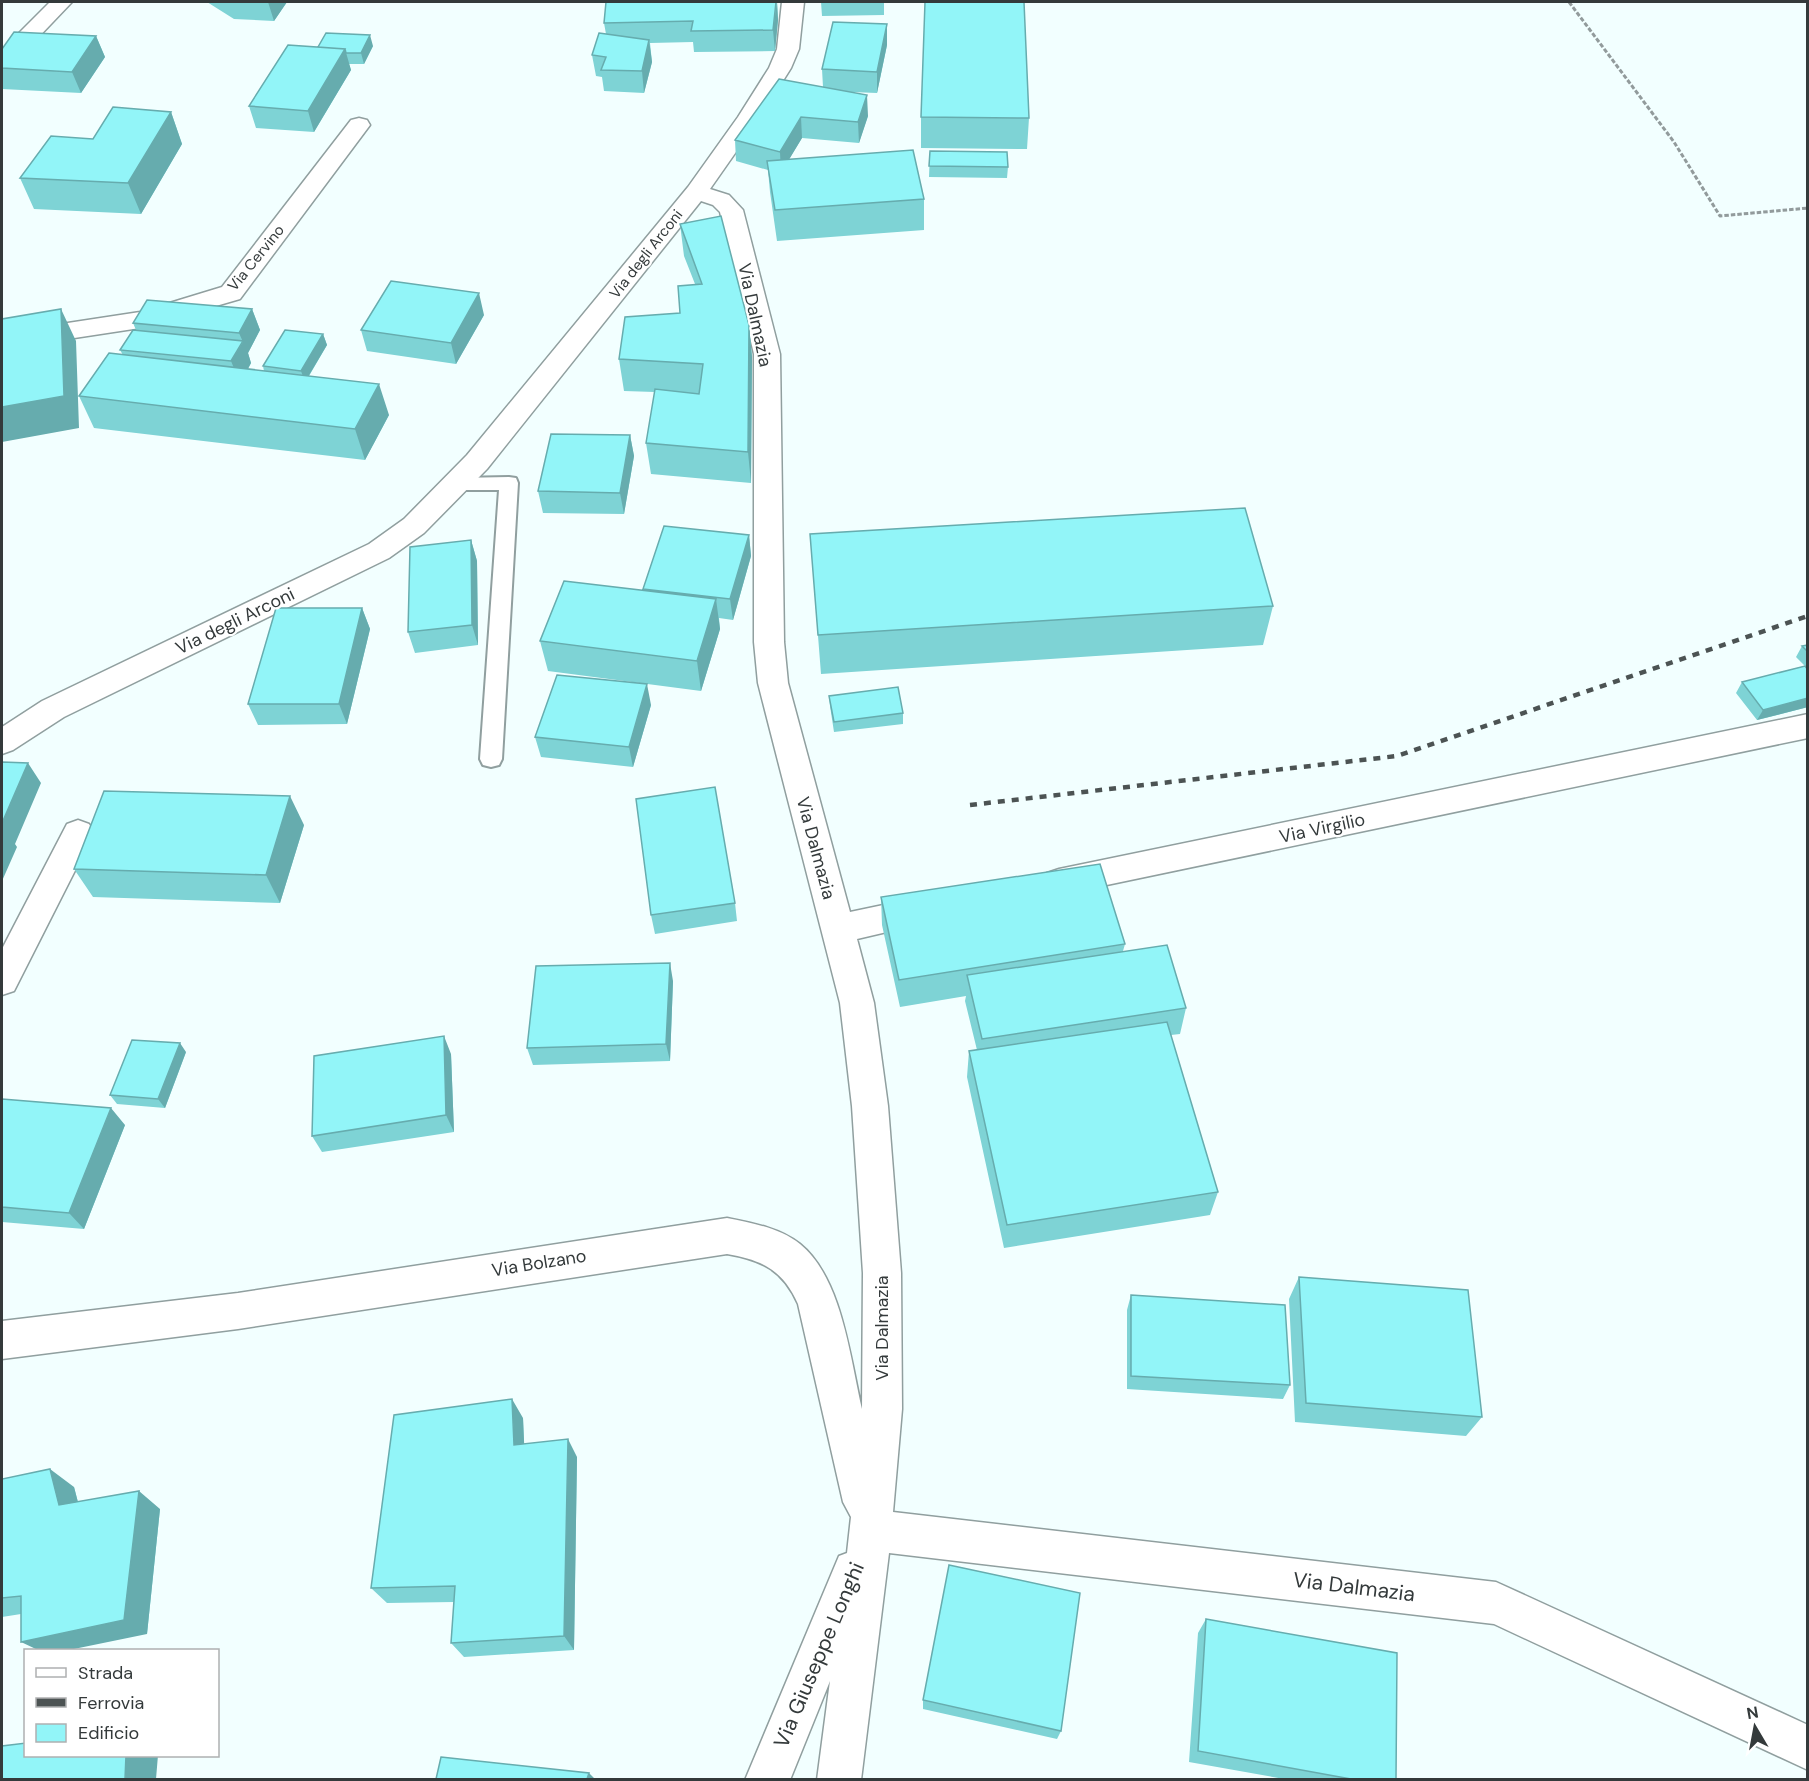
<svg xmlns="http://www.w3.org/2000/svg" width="1809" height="1781" viewBox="0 0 1809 1781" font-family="'DM Sans',sans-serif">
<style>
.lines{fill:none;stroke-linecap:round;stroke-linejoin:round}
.service-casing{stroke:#909f9f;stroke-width:4}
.minor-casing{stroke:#909f9f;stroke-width:3}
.path{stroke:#929b9c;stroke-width:3;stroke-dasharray:4.5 2;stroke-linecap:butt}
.service{fill:#fff;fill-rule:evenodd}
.minor{fill:#fff;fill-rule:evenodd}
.rail{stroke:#4c5353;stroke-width:4.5;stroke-dasharray:7 7;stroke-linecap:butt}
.wall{fill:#7ed3d5}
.shaded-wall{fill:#66acae}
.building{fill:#92f5f8;stroke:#66acae;stroke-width:1.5}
.labels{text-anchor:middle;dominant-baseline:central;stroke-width:4.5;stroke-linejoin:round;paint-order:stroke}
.far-street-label{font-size:15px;fill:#343a3b;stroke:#fff}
.street-label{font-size:18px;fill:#343a3b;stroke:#fff}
.near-street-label{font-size:21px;fill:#343a3b;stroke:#fff}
</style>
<rect width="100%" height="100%" fill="#f2ffff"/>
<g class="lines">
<g class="service-casing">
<path id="service" d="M509 477 516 478 518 483 502 759 499 765 491 767 483 765 480 759 499 490H457L450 489 448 484 450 479 457 478Z"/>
</g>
<g class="minor-casing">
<path id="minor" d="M50 2H72L10 67 2 68V50Z
M782 2H804L799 49 791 68 759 119 710 189 729 195 743 210 780 354 784 642 788 683 850 912 926 896 938 900 943 910 938 920 857 939 874 1003 888 1106 901 1273 902 1409 893 1512 1496 1582 1808 1725V1770L1494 1624 889 1553 861 1780H817L830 1681 790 1780H745L839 1556 847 1553 851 1517 843 1502 798 1304C783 1270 762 1260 727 1254L238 1329 2 1359V1321L238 1293 727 1218C752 1223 780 1228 800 1244 842 1278 850 1358 862 1409L863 1273 852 1106 840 1003 758 683 754 642V354L720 212 713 205 701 201 487 469 424 533 389 558 64 717 13 750 2 754V727L42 701 369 544 404 519 467 455 688 187 738 117 769 68 777 49Z
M359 118 367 120 370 125 240 299 140 328 2 349V333L140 312 222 287 351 120Z
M1808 714V738L1059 895 1047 891 1043 882 1047 873 1059 869Z
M78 820 89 824 94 833 14 991 2 995V949L67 824Z"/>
</g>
<path class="path" d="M1569 2 1674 142 1720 216 1808 208"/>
<use href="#service" class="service"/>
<use href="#minor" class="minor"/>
<path class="rail" d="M970 805 1397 756 1808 616"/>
</g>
<path class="wall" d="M207 2H287L274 21 234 19Z
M777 2 778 20 775 51 694 52 693 42 650 43 652 62 644 93 604 91 602 77 596 76 592 55 606 34 604 23Z
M821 2H884V15L822 16Z
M96 36 105 57 81 93 2 89V49Z
M887 45 877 93 851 92 868 116 859 143 802 138 789 159 924 199V230L777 241 770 192 768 170 736 161 735 140 823 87 822 69Z
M373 46 364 64H349L351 70 314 132 256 128 249 106 318 47Z
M171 112 182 144 141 214 34 209 20 178 93 139Z
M921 117 1029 118 1027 149 921 148Z
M930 151 1008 167 1007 178 929 177Z
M680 224 749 325 752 357 751 483 651 474 646 443 655 392 624 391 619 359 680 313 695 284 684 256Z
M252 309 260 330 248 353 251 363 248 369 264 371 263 366 323 334 327 345 309 376 389 415 365 460 94 428 79 396 123 355 120 350 136 330 133 323Z
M484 315 456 364 367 351 361 330Z
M630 435 634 456 624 514 543 513 538 491Z
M810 534 1273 606 1263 645 821 674Z
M749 535 751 556 733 620 719 618 720 629 701 691 548 671 540 641 643 590V589Z
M471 540 477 561 478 645 415 653 408 632Z
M362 608 370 629 347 724 258 725 248 704Z
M1802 646 1808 652V707L1757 720 1736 693 1742 682 1805 666 1796 657Z
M829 696 903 713V724L834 732 830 706Z
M651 705 633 767 541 757 535 737Z
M304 825 280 903 93 897 74 869Z
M881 897 1125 944 1123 951 1186 1008 1180 1034 1171 1035 1218 1192 1210 1215 1004 1248 967 1077 969 1051 977 1050 965 1001 966 996 900 1007 882 925Z
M735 903 737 921 655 934 651 915Z
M673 981 670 1061 533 1065 527 1048Z
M186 1052 165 1108 117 1104 110 1095Z
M451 1054 454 1132 322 1152 312 1136Z
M2 1099 125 1125 84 1229 2 1222Z
M1299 1277 1482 1417 1466 1436 1295 1422 1289 1299Z
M1131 1295 1290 1385 1283 1399 1127 1389V1310Z
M523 1418 524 1444 577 1457 574 1650 464 1657 451 1643 454 1602 387 1603 371 1588Z
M2 1479 74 1487 78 1502 160 1509 147 1634 21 1614 2 1617Z
M1206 1619 1396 1779H1284L1189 1762 1198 1633Z
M923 1700 1061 1731 1057 1739 923 1709Z"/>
<path class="shaded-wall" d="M268 2H287L274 21Z
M777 2 778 20 775 51 773 30Z
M887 24V45L877 93V72Z
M370 35 373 46 364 64 361 53Z
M96 36 105 57 81 93 72 72Z
M649 40 652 62 644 93 642 71Z
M345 49 351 70 314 132 308 111Z
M867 95 868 116 859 143 858 122Z
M171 112 182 144 141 214 128 183Z
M801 117 802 138 781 173 780 152Z
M479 293 484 315 456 364 451 343Z
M61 309 76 341 79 428 2 442V407Z
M252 309 260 330 248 353 251 363 240 383 231 361 243 342 239 333Z
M749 325 752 357 751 483 748 452Z
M323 334 327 345 305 382 301 371Z
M379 384 389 415 365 460 355 429Z
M630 435 634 456 624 514 620 493Z
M749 535 751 556 733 620 730 599Z
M471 540 477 561 478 645 472 625Z
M716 599 720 629 701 691 697 661Z
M362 608 370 629 347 724 339 704Z
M647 684 651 705 633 767 629 747Z
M1808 698V707L1757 720 1763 710Z
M28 763 41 783 15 844 17 847 2 881V823Z
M290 796 304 825 280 903 266 875Z
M670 963 673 981 670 1061 666 1044Z
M444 1036 451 1054 454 1132 446 1115Z
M180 1043 186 1052 165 1108 158 1099Z
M111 1108 125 1125 84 1229 69 1213Z
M512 1399 523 1418 525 1463 514 1445Z
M568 1439 577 1457 574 1650 564 1636Z
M50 1469 74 1487 83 1522 59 1505Z
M139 1491 160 1509 147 1634 69 1650H38L21 1642Z
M126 1755H158L156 1779H125Z
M589 1773 595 1779H587Z"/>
<path class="building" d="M606 2H776L773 30 691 31 693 21 604 23Z
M925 2H1024L1029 118 921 117Z
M833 22 887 24 877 72 822 69Z
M14 32 96 36 72 72 2 68V49Z
M326 33 370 35 361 53H346L345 49 318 47Z
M599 33 649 40 642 71 601 70 606 57 592 55Z
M288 45 345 49 308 111 249 106Z
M779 79 867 95 858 122 801 117 780 152 735 140Z
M113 107 171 112 128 183 20 178 51 136 93 139Z
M913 150 924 199 775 210 767 161Z
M930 151 1007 152 1008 167 929 166Z
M721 216 749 325 748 452 646 443 655 389 699 394 703 364 619 359 625 317 680 313 678 286 702 284 680 224Z
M391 281 479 293 451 343 361 330Z
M147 300 252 309 239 333 133 323Z
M61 309 64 396 2 407V319Z
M133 330 243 341 231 361 120 350Z
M285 330 323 334 301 371 263 366Z
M109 353 379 384 355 429 79 396Z
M551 434 630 435 620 493 538 491Z
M1245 508 1273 606 818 635 810 534Z
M664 526 749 535 730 599 643 589Z
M471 540 472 625 408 632 410 547Z
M564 581 716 599 697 661 540 641Z
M276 608H362L339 704H248Z
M1808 645V652L1802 646Z
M1805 666 1808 670V698L1763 710 1742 682Z
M557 675 647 684 629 747 535 737Z
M898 687 903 713 834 722 829 696Z
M2 762 28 763 2 823Z
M715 787 735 903 651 915 636 799Z
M104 791 290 796 266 875 74 869Z
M1100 864 1125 944 899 980 881 897Z
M1167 945 1186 1008 982 1039 967 975Z
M670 963 666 1044 527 1048 536 966Z
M1167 1022 1218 1192 1007 1225 969 1051Z
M444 1036 446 1115 312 1136 314 1056Z
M132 1040 180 1043 158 1099 110 1095Z
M2 1099 111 1108 69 1213 2 1207Z
M1299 1277 1468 1290 1482 1417 1306 1403Z
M1131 1295 1285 1305 1290 1385 1131 1376Z
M512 1399 514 1445 568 1439 564 1636 451 1643 455 1586 371 1588 394 1415Z
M50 1469 59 1505 139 1491 124 1620 21 1642V1596L2 1598V1479Z
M949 1565 1080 1593 1061 1731 923 1700Z
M1206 1619 1397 1653 1396 1779H1351L1198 1751Z
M26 1743V1755H126L125 1779H2V1746Z
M441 1757 589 1773 587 1779H436Z"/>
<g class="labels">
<g class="far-street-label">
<text transform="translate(646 254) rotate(-52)">Via degli Arconi</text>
<text transform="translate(256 258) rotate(-51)">Via Cervino</text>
</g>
<g class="street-label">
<text transform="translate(755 315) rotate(78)">Via Dalmazia</text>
<text transform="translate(235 621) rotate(-26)">Via degli Arconi</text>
<text transform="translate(1322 828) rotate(-12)">Via Virgilio</text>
<text transform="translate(816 848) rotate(75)">Via Dalmazia</text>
<text transform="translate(539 1263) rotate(-9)">Via Bolzano</text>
<text transform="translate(882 1328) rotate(-90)">Via Dalmazia</text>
</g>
<g class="near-street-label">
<text transform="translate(1354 1587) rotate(7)">Via Dalmazia</text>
<text transform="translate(819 1655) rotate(-67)">Via Giuseppe Longhi</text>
</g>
</g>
<rect width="1809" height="1781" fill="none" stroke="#343a3b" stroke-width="6"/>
<rect x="24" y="1649" width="195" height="108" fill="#ffffff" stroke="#aeb0b1" stroke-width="1.5"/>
<rect x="36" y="1668" width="30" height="9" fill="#ffffff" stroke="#aeb0b1" stroke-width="1.5"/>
<text x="78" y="1679" font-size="18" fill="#343a3b">Strada</text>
<rect x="36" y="1698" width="30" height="9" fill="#4c5353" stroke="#aeb0b1" stroke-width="1.5"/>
<text x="78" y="1709" font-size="18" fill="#343a3b">Ferrovia</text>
<rect x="36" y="1724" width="30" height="18" fill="#92f5f8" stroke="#aeb0b1" stroke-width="1.5"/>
<text x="78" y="1739" font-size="18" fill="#343a3b">Edificio</text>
<g transform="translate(1755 1727) rotate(350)" stroke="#ffffff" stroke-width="4.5" paint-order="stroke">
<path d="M0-4.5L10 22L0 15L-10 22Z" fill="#343a3b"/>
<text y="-9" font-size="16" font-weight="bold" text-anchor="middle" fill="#343a3b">N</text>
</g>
</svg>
